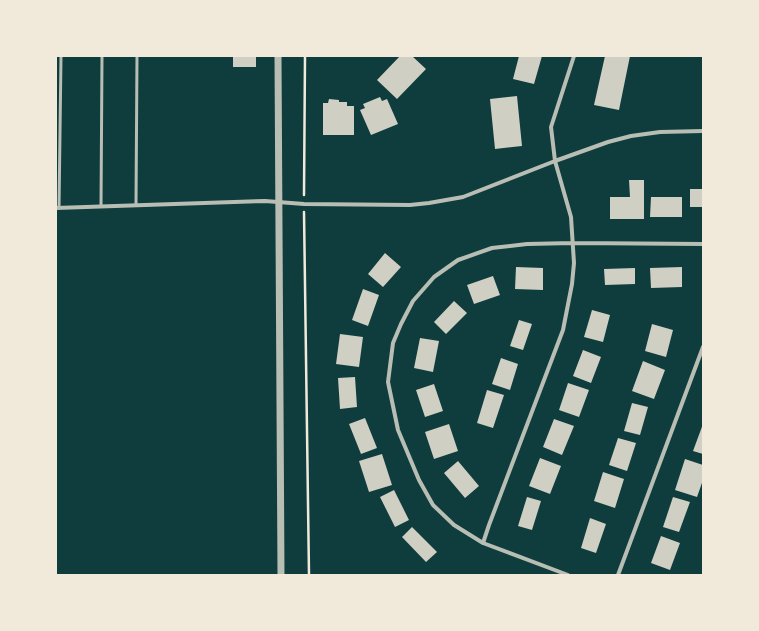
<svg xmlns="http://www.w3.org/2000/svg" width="759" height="631" viewBox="0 0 759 631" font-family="'Titillium Web',sans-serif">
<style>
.building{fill:#cfcfc3}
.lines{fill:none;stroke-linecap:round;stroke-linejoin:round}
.path{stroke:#f1e9da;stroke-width:2.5}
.service{stroke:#b8beb3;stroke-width:3}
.minor{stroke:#b8beb3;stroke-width:4}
.tertiary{stroke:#b8beb3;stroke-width:7}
</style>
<rect width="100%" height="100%" fill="#0f3d3e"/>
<path class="building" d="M233 56H256V67H233Z
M400 56H412L426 69 397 99 377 80Z
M519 56H542L534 84 513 79Z
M605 56H630L619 110 594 105Z
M517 96 522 146 495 149 490 99Z
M380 97 382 101 387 99 398 124 371 135 360 110 365 108 363 104Z
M329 99 339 100V102H347V106H354V135H323V103H328Z
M629 180H644V219H610V197H630Z
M690 189H703V207H690Z
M651 197H682V217H650Z
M385 253 401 267 383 287 368 274Z
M516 267 543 268V290L515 289Z
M682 267V287L651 288 650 268Z
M635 268V284L605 285 604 269Z
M493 276 500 295 474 304 467 285Z
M363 289 379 295 368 326 352 320Z
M454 301 467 313 446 334 434 322Z
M592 310 610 315 603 342 584 337Z
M519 320 532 324 523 350 510 346Z
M652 324 673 330 666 357 645 351Z
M340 334 363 337 359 367 336 364Z
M420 338 439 341 433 372 414 368Z
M583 350 601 357 591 383 573 376Z
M501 358 518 364 510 390 492 384Z
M643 361 665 370 654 399 632 391Z
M355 377 357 407 340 409 338 378Z
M568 383 589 390 579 417 559 410Z
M434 384 443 411 425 417 416 390Z
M487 390 504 395 493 428 477 423Z
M632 403 648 407 640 435 624 431Z
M365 418 377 448 361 454 349 424Z
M554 419 574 426 562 455 543 447Z
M449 424 458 451 434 459 425 432Z
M703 424V454L693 451Z
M618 438 636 443 627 471 609 465Z
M382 454 392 485 369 492 359 461Z
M540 458 561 466 550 494 529 486Z
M685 459 703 465V480L697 497 675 490Z
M458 461 479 486 465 498 444 473Z
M603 472 624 479 615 508 594 501Z
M394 490 409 520 395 527 380 497Z
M527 497 541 501 532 530 518 526Z
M673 497 690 502 679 532 663 527Z
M590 518 606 524 596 553 581 548Z
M412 527 437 552 426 562 402 537Z
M661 536 680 543 670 570 651 563Z"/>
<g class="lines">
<path class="path" d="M304 195 305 56
M304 212 309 575"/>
<path class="service" d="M136 204 137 56
M101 206 102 56
M59 208 61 56"/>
<path class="minor" d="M56 208 265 201 304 204 410 205 429 203 463 197 555 161 608 142 631 136 660 132 703 131
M483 543 489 525 563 330 572 284 574 263 571 217 555 161 551 127 574 56
M568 575 483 543 454 525 433 505 419 480 398 430 388 382 393 343 401 324 413 301 434 277 458 260 492 248 527 244 573 243 703 244
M618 575 703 347"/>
<path class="tertiary" d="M278 56 281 575"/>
</g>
<rect width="759" height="631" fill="none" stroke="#f1e9da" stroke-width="114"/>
</svg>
